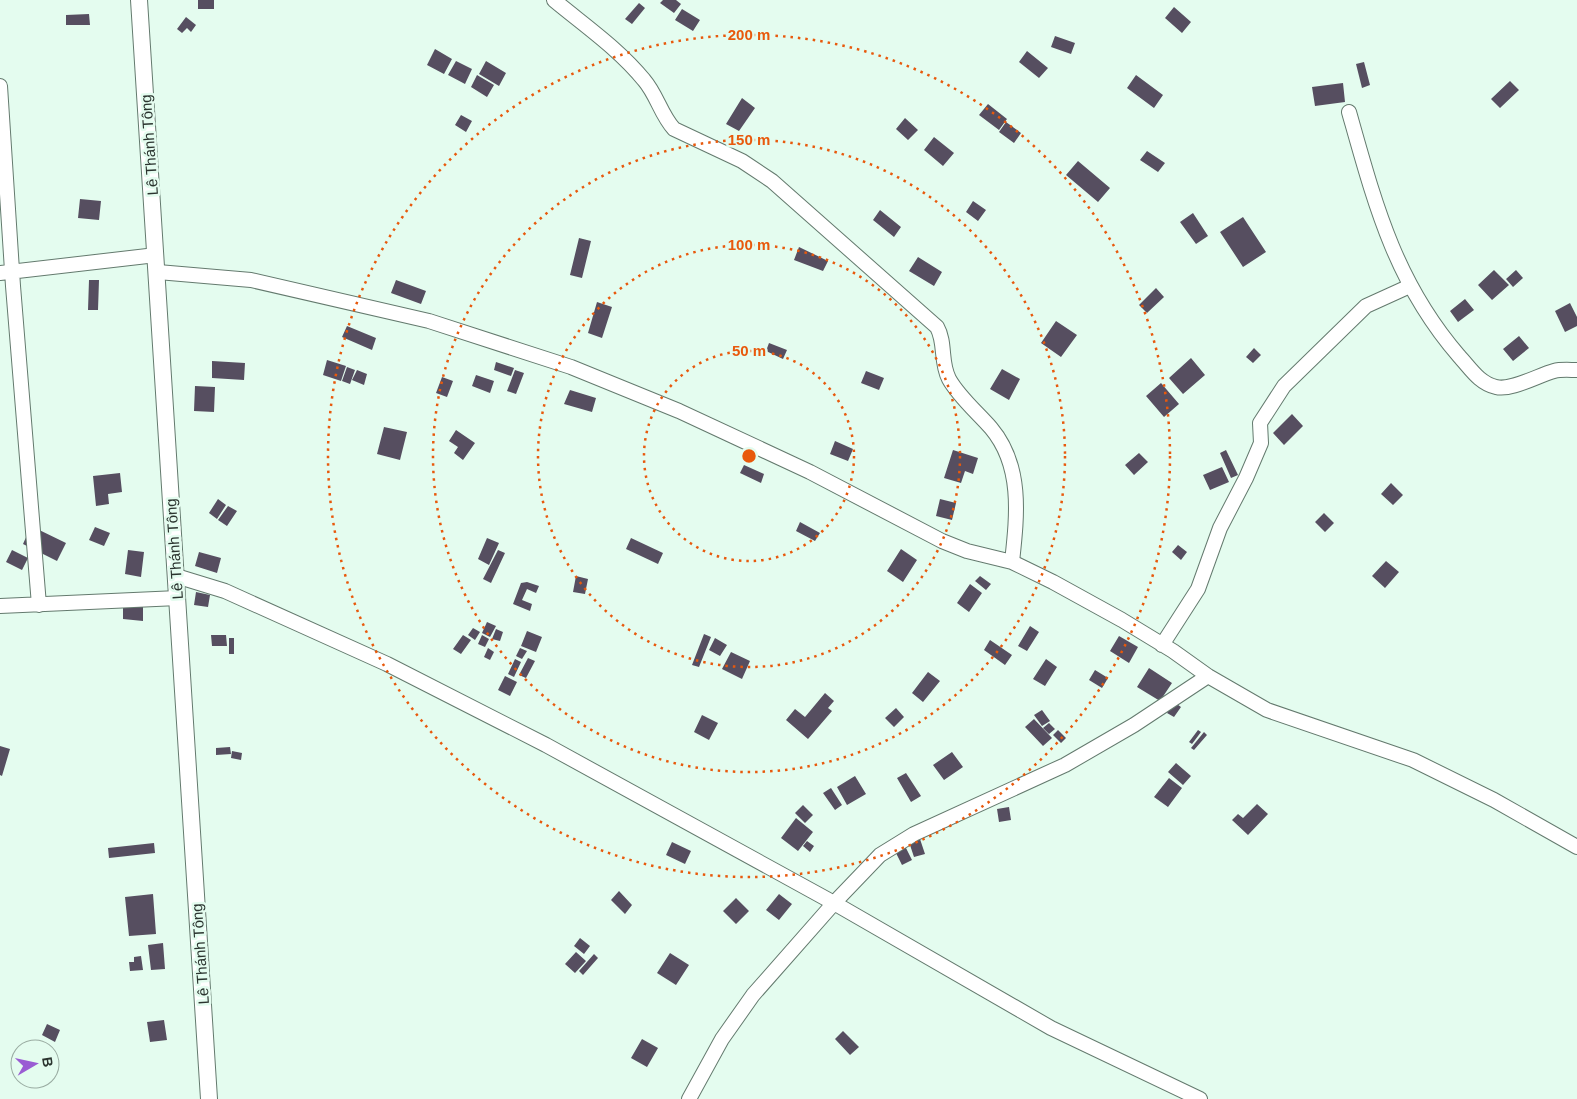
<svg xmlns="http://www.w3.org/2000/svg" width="1577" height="1099" viewBox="0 0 1577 1099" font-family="Helvetica,sans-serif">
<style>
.building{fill:#564e60}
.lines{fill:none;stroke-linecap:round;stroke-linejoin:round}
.minor-casing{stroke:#647a6e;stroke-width:16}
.tertiary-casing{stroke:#647a6e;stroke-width:18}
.minor{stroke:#fff;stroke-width:14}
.tertiary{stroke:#fff;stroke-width:16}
.ring{fill:none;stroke:#e8590c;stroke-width:2.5;stroke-dasharray:2.5 5}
.labels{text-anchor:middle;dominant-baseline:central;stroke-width:5;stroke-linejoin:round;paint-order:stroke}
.street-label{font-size:15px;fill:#2b342f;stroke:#e4fcef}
.centre{fill:#e8590c;stroke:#e4fcef;stroke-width:2.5}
.ring-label{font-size:15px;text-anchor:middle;font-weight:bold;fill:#e8590c;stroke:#e4fcef;stroke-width:5;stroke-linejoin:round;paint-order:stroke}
</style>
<rect width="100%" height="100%" fill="#e4fcef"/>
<path class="building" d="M198 0H214V9H198Z
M663 0H676L681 4 674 13 660 3Z
M639 3 645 8 632 24 625 19Z
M1174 7 1191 22 1182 33 1165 18Z
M682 9 700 20 693 31 675 20Z
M89 14 90 25H66V15Z
M186 17 196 25 191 32 187 28 182 33 177 29Z
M1055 36 1075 43 1071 54 1051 47Z
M435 49 452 59 444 74 427 65Z
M1027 51 1048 68 1039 78 1019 62Z
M456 61 472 69 465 84 448 75Z
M486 61 506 73 499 86 479 74Z
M1364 62 1370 85 1362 88 1356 64Z
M477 75 494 85 487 97 471 87Z
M1136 75 1163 95 1154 108 1127 88Z
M1510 81 1519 90 1500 108 1491 99Z
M1343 83 1345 102 1315 106 1312 87Z
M742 98 755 108 739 131 726 124Z
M988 104 1007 119 999 130 979 115Z
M461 115 472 121 466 132 455 125Z
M905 118 918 130 908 140 896 129Z
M1006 122 1021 133 1014 143 999 132Z
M934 137 954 153 943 166 924 150Z
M1147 151 1165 163 1158 172 1140 160Z
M1078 161 1110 188 1098 202 1066 175Z
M80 199 101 201 99 220 78 218Z
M973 201 986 210 978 221 966 212Z
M880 210 901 227 894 237 873 220Z
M1193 213 1208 236 1196 244 1180 222Z
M1243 217 1266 252 1243 267 1220 232Z
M579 238 591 241 582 278 570 275Z
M799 247 828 261 823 271 794 260Z
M918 257 942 272 934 286 909 271Z
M1494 270 1509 285 1492 300 1478 285Z
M1516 270 1523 278 1513 287 1506 279Z
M89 280H99L98 310H88Z
M396 280 426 291 421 304 391 293Z
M1156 288 1164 297 1147 313 1139 305Z
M1465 299 1474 310 1458 322 1450 311Z
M597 302 612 307 602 338 588 333Z
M1570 303 1577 317V326L1565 332 1555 311Z
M1056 321 1077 335 1061 357 1041 343Z
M347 326 376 338 372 350 342 337Z
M1519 336 1529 348 1513 361 1503 349Z
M769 343 787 350 783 359 766 351Z
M1254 348 1261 355 1253 363 1246 357Z
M1191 358 1205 375 1183 394 1169 378Z
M327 360 346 366 341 381 323 375Z
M212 361 245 363 244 380 212 378Z
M496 362 514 368 511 376 494 370Z
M347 367 355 370 350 384 342 381Z
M1002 369 1020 379 1009 400 990 389Z
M357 370 367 374 364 385 352 380Z
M515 370 524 373 516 394 507 391Z
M866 371 884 378 879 390 861 383Z
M476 375 494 381 490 393 472 386Z
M442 377 453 381 447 397 436 393Z
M1161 383 1179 404 1164 417 1146 396Z
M195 386 215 387 214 412 194 411Z
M570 390 596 398 592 412 564 404Z
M1292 414 1303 426 1284 445 1273 433Z
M384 427 407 432 400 460 377 454Z
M456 430 475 443 463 460 454 453 458 447 449 441Z
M835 441 853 449 848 461 830 454Z
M953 450 978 458 973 474 965 471 961 483 944 478Z
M1226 450 1238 475 1231 478 1220 453Z
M1139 453 1148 462 1134 475 1125 465Z
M744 465 764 474 761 483 740 473Z
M1222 467 1229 482 1210 490 1203 475Z
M120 473 122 492 108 494 109 504 96 506 93 476Z
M1391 483 1403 495 1393 505 1381 494Z
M218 499 226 505 217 519 209 513Z
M940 499 956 503 952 520 936 516Z
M228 506 237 511 227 526 218 520Z
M1324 513 1334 523 1325 532 1315 522Z
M800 522 820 533 815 541 796 531Z
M31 526 66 543 57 561 23 544Z
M95 527 110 533 104 546 89 540Z
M487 538 499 543 489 565 478 559Z
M631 538 663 553 658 564 626 549Z
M1178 545 1187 552 1181 560 1172 552Z
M901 549 917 560 903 582 887 571Z
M12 550 28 558 22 570 6 562Z
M128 550 144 552 141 577 125 574Z
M498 550 505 553 491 583 483 579Z
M199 552 221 558 217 573 195 566Z
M1386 561 1399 572 1385 588 1372 576Z
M576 576 588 579 585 594 573 592Z
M980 576 991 584 986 590 975 581Z
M527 582 539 586 536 593 527 589 522 600 532 604 530 611 513 604 521 583Z
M970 584 982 593 969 612 957 603Z
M196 592 210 595 208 607 194 605Z
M123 601 143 602V621L123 619Z
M487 622 496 626 490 637 482 633Z
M1030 626 1039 632 1027 651 1018 646Z
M473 628 480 632 475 640 468 635Z
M496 629 503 632 500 641 492 639Z
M527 631 542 637 536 652 521 646Z
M704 634 711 637 699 667 692 665Z
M211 635H226L227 646H212Z
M463 635 471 640 461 654 453 649Z
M482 635 489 639 485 647 478 644Z
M1119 636 1138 647 1129 663 1110 651Z
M229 638H234V654H229Z
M715 638 727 645 720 656 709 650Z
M990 640 1012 655 1005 665 984 650Z
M488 648 494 652 490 660 484 657Z
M520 648 527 651 522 659 516 656Z
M731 652 750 661 742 679 722 669Z
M528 658 535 661 526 678 519 675Z
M515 659 521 662 514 677 508 674Z
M1046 659 1057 667 1045 686 1033 679Z
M1149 668 1172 683 1160 701 1137 687Z
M1095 670 1108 678 1102 688 1089 680Z
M928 672 940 681 923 702 912 693Z
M505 676 517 682 510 696 498 690Z
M825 693 834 701 828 708 832 711 808 739 786 720 795 709 805 717Z
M1174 702 1181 707 1174 717 1167 713Z
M896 708 904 717 894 727 885 718Z
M1042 710 1050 721 1042 726 1034 715Z
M702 715 718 723 709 740 694 732Z
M1034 719 1052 738 1043 746 1025 727Z
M1049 723 1055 729 1049 734 1043 728Z
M1058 730 1066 738 1061 743 1053 735Z
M1198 730 1201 732 1192 744 1189 742Z
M1204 732 1207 735 1194 750 1191 748Z
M0 746 10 749 2 776 0 775Z
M230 747 231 754 216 755V748Z
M232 751 242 753 241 760 231 758Z
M952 752 963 767 944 780 933 765Z
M1176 763 1191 776 1183 785 1168 772Z
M906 773 921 796 911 802 897 778Z
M855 776 866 794 847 805 837 787Z
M1169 778 1182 788 1168 807 1154 797Z
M831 788 842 805 835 810 823 793Z
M1257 804 1268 814 1248 835 1232 820 1238 814 1243 818Z
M803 805 813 815 805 823 795 813Z
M1009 807 1011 820 999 822 997 809Z
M796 818 813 832 798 851 781 838Z
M920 839 925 854 914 857 909 842Z
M807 841 814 846 810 852 803 846Z
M672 842 691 851 685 864 666 855Z
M154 843 155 853 109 858 108 848Z
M905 846 912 860 902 865 895 851Z
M619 891 632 905 625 914 611 900Z
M153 894 156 934 129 936 125 897Z
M779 894 792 904 779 920 766 910Z
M736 898 749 911 736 924 723 911Z
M580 938 590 946 584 954 574 946Z
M163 943 165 969 151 970 148 945Z
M576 952 586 961 575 973 565 964Z
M670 953 689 965 676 985 657 973Z
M594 954 598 958 583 975 579 971Z
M141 956 143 970 130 971 129 962H134V957Z
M164 1020 167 1040 150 1042 147 1022Z
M47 1024 60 1030 55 1042 42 1035Z
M843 1031 859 1047 850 1055 835 1039Z
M642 1039 658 1048 647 1067 631 1058Z"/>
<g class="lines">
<g class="minor-casing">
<path id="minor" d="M554 0C584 25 619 49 644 80 657 95 661 115 674 129L742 161 772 181 937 327C946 343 940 362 949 379 959 397 977 412 991 428 1023 466 1017 516 1012 562
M0 86 13 286 39 605
M1349 112C1375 204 1395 282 1459 356 1471 369 1479 383 1496 387 1511 391 1539 375 1554 371 1561 369 1570 370 1577 370
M158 272 251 280 429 321 571 367 679 411 810 472 942 541 967 551 1012 562 1053 582 1122 620 1173 651 1208 676 1267 710 1413 760 1494 800 1577 847
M0 273 156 255
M176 576 225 591 387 664 546 745 834 903 1051 1028 1200 1099
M0 606 178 598
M1162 645 1198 589 1220 528 1246 478 1261 443 1260 423 1284 386 1366 306 1410 286
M689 1099 722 1039 753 995 834 903 880 855 914 834 1065 765 1134 725 1208 676"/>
</g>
<g class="tertiary-casing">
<path id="tertiary" d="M139 0 209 1099"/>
</g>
<use href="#minor" class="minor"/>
<use href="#tertiary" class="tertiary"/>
</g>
<g class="ring">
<circle cx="749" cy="456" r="105"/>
<circle cx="749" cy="456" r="211"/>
<circle cx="749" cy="456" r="316"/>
<circle cx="749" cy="456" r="421"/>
</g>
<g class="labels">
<g class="street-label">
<text transform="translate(149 145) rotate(-94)">Lê Thánh Tông</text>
<text transform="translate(174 549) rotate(-94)">Lê Thánh Tông</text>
<text transform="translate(200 954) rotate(-94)">Lê Thánh Tông</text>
</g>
</g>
<circle cx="749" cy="456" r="8" class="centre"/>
<g class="ring-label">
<text x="749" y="40">200 m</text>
<text x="749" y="145">150 m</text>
<text x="749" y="250">100 m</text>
<text x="749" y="356">50 m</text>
</g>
<g transform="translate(35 1064) rotate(81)"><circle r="24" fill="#e4fcef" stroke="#9aaca2"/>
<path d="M0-4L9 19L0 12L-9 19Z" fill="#9a5cd3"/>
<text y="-8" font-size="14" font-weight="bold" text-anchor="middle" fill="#2b342f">B</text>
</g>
</svg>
